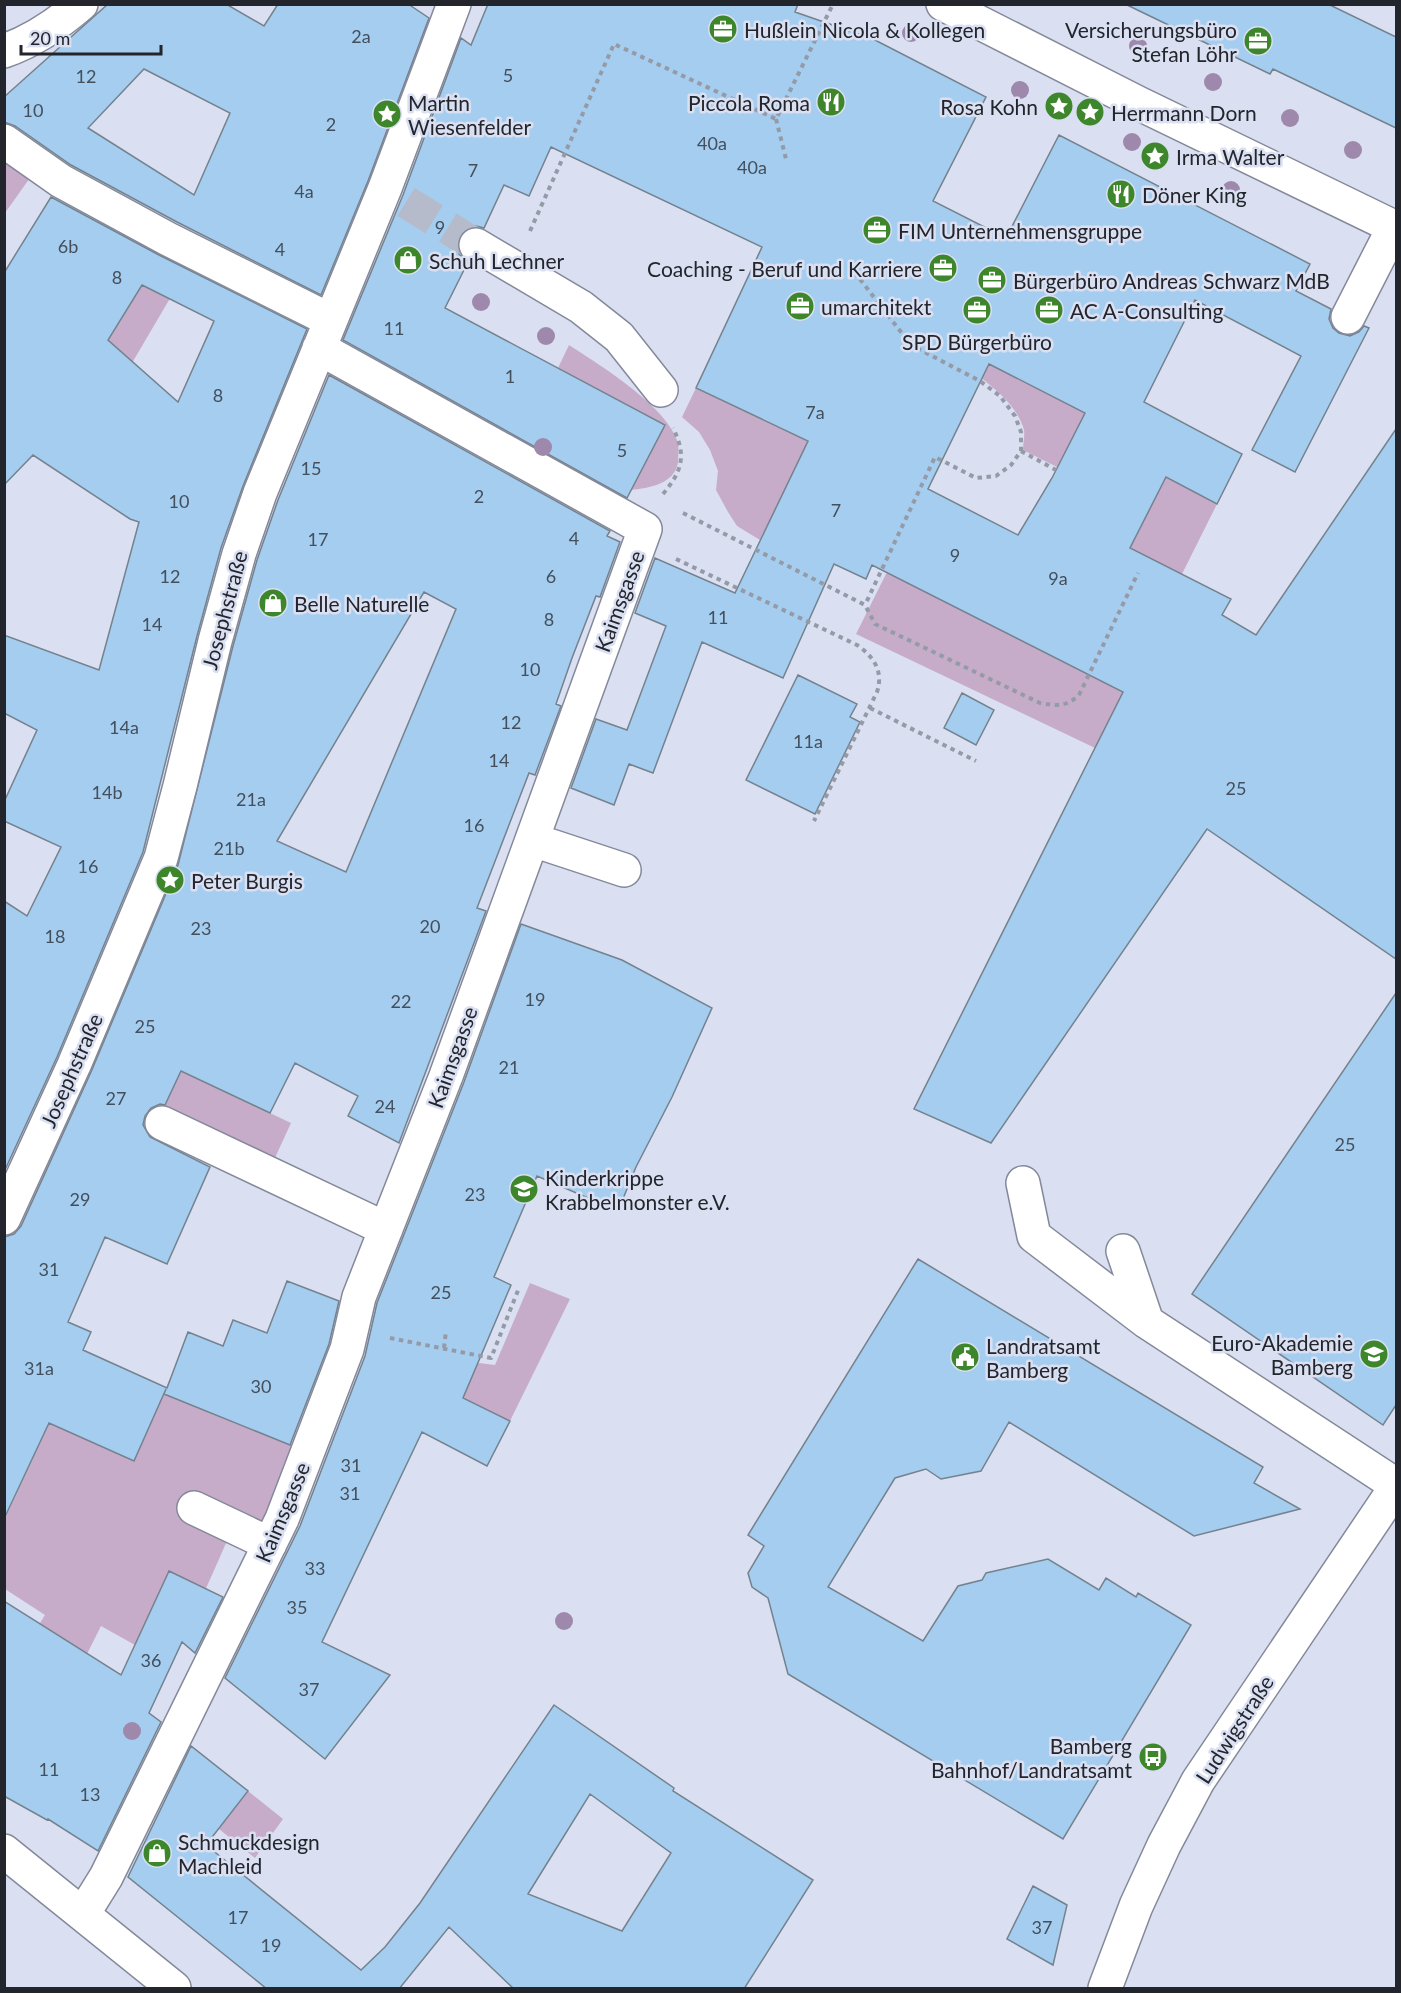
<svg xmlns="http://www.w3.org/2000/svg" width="1401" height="1993" viewBox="0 0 1401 1993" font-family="Lato,sans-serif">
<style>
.green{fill:#c7acca}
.building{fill:#a5cdef;stroke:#74828e;stroke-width:1.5;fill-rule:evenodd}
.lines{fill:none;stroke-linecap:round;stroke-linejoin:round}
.minor-tunnel{stroke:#b5bbca;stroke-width:33;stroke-dasharray:33 16;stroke-linecap:butt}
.minor-casing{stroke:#84899a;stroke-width:36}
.path{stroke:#959aa7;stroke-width:4;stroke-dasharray:4.5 4.5;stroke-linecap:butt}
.minor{stroke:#fff;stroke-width:33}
.tree{fill:#9e88ac}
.labels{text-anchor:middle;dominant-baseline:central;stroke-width:5;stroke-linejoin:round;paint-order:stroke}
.number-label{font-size:18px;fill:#434f5c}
.poi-label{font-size:21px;fill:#22252b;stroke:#dae0f2;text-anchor:start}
.street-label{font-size:21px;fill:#22252b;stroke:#dae0f2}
</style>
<rect width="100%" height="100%" fill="#dae0f2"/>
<path class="green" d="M5 152 32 175 5 213Z
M117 230 192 261 132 363 67 308 159 256Z
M569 345C600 365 668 407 678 443 679 448 678 457 678 462 675 484 649 488 631 490L665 425 558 368Z
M988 364 1095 395 1057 467 1023 450C1023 444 1025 436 1024 430 1018 408 999 392 981 378Z
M696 388 808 441 760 540 737 526 728 512 716 490 718 471 710 450 699 432 682 417Z
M1166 477 1217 504 1095 748 856 634 887 572 1070 665Z
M181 1071 291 1123 274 1160 164 1107Z
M530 1283 570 1299 510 1421 444 1388 416 1355 495 1365Z
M172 1374 230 1397 222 1418 297 1447 267 1524 227 1541 192 1620 169 1572 135 1645 101 1626 87 1654 69 1681 23 1651 45 1615 5 1589V1519L49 1423 134 1461Z
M248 1791 283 1819 255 1858 219 1829Z"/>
<path class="building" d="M108 4H226L264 26 278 4H408L429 18 368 181 321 295 177 222 71 165 15 126 4 122V97ZM144 69 230 113 194 195 88 128Z
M488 4H798L795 12 873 39 986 97 933 201 1006 238 1059 135 1310 264 1296 291 1331 309 1329 319 1333 328 1339 333 1350 336 1359 332 1364 326 1369 328 1295 472 1252 450 1301 356 1195 300 1144 402 1242 454 1217 504 1166 477 1130 548 1231 599 1222 615 1256 635 1396 429V959L1207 829 991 1143 914 1109 1123 692 872 565 866 579 834 564 783 678 702 642 653 773 629 764 614 805 571 788 596 719 627 730 666 626 635 613 655 558 735 593 808 441 696 388 762 247 551 147 529 196 504 185 484 228 476 226 467 228 460 235 457 244 459 254 468 262 445 308 665 425 627 498 343 340 403 195 461 38 471 45ZM989 364 1085 413 1052 478 1018 535 928 489Z
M1125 4H1328L1396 37V128L1273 69 1270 74Z
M51 197 159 255 307 329 243 486 221 548 197 636 143 852 57 1057 4 1172V901L27 916 61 847 4 821V802L37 730 4 713V635L99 670 139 522 130 519 33 455 4 485V273ZM142 285 214 321 178 402 108 340Z
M329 375 610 531 607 536 620 542 600 597 596 596 572 658 556 704 561 706 535 775 529 773 477 908 486 911 399 1143 348 1116 358 1096 295 1063 270 1113 181 1071 165 1105 160 1104 151 1108 145 1116 143 1125 150 1137 210 1167 167 1264 105 1237 68 1322 91 1332 83 1350 167 1388 188 1332 223 1346 233 1320 267 1333 287 1281 339 1301 329 1344 290 1445 164 1394 166 1389 134 1461 49 1423 4 1519V1237L14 1234 21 1226 91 1072 178 865 233 646 257 560 278 500ZM424 592 456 609 346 872 277 841Z
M798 675 857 704 850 717 860 722 815 814 746 780Z
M962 693 994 710 976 745 944 728Z
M521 924 622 960 712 1008 672 1097 636 1167 618 1211 537 1176 494 1277 511 1285 463 1398 510 1421 487 1466 422 1432 322 1642 390 1675 325 1759 225 1678 300 1526 365 1356 377 1303 464 1082Z
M1396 993V1405L1383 1425 1192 1294Z
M918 1259 1263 1467 1254 1483 1300 1509 1194 1536 1009 1422 981 1471 941 1479 926 1469 895 1478 828 1587 923 1641 958 1586 982 1580 986 1573 1048 1559 1099 1590 1106 1578 1136 1597 1138 1593 1191 1625 1063 1839 788 1674 768 1598 752 1587 748 1573 764 1546 748 1535Z
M169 1571 223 1597 195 1653 182 1642 149 1713 161 1722 98 1851 48 1819 47 1820 4 1796V1601L121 1675Z
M554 1705 674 1788 673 1791 813 1880 744 1989H514L449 1927 399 1989H267L128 1877 191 1746 248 1791 206 1845 361 1970 385 1947 420 1903ZM590 1794 671 1853 622 1931 528 1894Z
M1033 1886 1067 1905 1053 1965 1007 1939Z"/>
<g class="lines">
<path class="minor-tunnel" d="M406 202 476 245"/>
<g class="minor-casing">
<path id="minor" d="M943 4 1138 103 1396 228
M4 51C33 41 59 23 81 4
M4 141 61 181 168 239 330 320
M476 245 581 307 619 337 661 390
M1348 317 1394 227
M533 840 624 870
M162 1123 386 1229
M1023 1183 1034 1236 1147 1322 1396 1485
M4 1218 74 1065 161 858 180 786 215 641 239 554 260 493 385 188 454 4
M1123 1251 1147 1322
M194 1508 270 1544
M4 1851 174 1988
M83 1914 106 1877 282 1519 347 1349 359 1297 446 1076 645 529 319 348
M1105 1988 1136 1906 1164 1845 1198 1781 1396 1487"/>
</g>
<path class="path" d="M776 119 786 159
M530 231 614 44 776 119 833 4
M849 265 911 345 980 381 1000 396 1015 416 1021 432V451L1011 465 996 476 976 478 935 457 865 605
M1021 451 1056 470
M663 494C682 471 687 456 673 428
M683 513 865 605 875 624 1040 703C1057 706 1066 707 1079 695L1138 573
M676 559 857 645C873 656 884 671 877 692L814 821
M870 708 976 761
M390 1338 491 1358 519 1288
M444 1348 446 1331"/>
<use href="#minor" class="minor"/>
</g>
<g class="tree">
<circle cx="911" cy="33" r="9"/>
<circle cx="1138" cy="46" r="9"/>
<circle cx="1213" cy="82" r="9"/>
<circle cx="1020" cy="90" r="9"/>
<circle cx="1290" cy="118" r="9"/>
<circle cx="1132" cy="142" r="9"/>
<circle cx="1353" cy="150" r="9"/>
<circle cx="1231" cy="190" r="9"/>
<circle cx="481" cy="302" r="9"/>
<circle cx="546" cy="336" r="9"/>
<circle cx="543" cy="447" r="9"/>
<circle cx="564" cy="1621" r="9"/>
<circle cx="132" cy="1731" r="9"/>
</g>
<defs>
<g id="office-disc" transform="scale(1.5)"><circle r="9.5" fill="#3e862c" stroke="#dae0f2"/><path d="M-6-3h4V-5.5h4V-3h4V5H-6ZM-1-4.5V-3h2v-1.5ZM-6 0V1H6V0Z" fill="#fff"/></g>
<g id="restaurant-disc" transform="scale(1.5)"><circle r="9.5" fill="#3e862c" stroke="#dae0f2"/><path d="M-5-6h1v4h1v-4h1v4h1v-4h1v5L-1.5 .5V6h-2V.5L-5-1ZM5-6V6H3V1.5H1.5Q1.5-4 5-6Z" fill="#fff"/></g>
<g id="sight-disc" transform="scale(1.5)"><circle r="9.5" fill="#3e862c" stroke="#dae0f2"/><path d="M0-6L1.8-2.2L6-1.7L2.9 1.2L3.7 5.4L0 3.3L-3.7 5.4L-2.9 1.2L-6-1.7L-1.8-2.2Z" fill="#fff"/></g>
<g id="shop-disc" transform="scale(1.5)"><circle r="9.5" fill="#3e862c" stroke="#dae0f2"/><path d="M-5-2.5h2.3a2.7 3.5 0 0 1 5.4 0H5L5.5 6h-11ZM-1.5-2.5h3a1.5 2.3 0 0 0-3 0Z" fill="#fff"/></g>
<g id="school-disc" transform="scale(1.5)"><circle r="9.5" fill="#3e862c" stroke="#dae0f2"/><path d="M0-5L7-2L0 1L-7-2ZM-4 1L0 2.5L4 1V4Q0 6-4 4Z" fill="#fff"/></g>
<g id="university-disc" transform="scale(1.5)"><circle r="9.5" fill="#3e862c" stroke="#dae0f2"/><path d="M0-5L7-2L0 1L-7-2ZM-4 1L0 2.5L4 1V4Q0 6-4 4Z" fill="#fff"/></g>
<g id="civic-disc" transform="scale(1.5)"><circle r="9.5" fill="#3e862c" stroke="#dae0f2"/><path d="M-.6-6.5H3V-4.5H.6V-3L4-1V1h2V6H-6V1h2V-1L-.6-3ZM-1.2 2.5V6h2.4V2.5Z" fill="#fff"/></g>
<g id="bus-disc" transform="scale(1.5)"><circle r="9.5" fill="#3e862c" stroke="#dae0f2"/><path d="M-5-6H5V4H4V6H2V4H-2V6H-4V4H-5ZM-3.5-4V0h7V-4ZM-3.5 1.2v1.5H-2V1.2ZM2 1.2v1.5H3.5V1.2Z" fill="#fff"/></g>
</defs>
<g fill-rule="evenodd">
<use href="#office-disc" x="723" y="29"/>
<use href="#office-disc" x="1258" y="41"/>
<use href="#restaurant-disc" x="831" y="102"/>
<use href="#sight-disc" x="1059" y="106"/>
<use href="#sight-disc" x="1090" y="112"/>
<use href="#sight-disc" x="387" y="114"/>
<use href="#sight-disc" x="1155" y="156"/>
<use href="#restaurant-disc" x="1121" y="194"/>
<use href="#office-disc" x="877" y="230"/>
<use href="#shop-disc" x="408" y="260"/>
<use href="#office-disc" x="943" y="268"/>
<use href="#office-disc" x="992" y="280"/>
<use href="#office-disc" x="800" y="306"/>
<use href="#office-disc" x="977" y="310"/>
<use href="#office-disc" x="1049" y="310"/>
<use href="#shop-disc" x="273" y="603"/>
<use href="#sight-disc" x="170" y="880"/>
<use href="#school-disc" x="524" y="1189"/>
<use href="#university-disc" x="1374" y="1354"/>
<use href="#civic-disc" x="965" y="1357"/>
<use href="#bus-disc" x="1153" y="1757"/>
<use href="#shop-disc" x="157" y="1853"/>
</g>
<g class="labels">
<g class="number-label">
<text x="361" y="36">2a</text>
<text x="508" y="75">5</text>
<text x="86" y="76">12</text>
<text x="33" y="110">10</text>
<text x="331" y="124">2</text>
<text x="712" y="143">40a</text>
<text x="752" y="167">40a</text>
<text x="473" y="170">7</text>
<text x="304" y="191">4a</text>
<text x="440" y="227">9</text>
<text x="68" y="246">6b</text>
<text x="280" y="249">4</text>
<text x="117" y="277">8</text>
<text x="394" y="328">11</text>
<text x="510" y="376">1</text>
<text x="218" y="395">8</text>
<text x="815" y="412">7a</text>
<text x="622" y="450">5</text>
<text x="311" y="468">15</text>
<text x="479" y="496">2</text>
<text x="179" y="501">10</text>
<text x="836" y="510">7</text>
<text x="574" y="538">4</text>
<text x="318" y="539">17</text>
<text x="955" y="555">9</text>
<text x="170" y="576">12</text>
<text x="551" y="576">6</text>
<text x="1058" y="578">9a</text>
<text x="718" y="617">11</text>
<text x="549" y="619">8</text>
<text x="152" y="624">14</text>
<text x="530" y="669">10</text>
<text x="511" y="722">12</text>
<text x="124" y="727">14a</text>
<text x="808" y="741">11a</text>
<text x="499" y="760">14</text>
<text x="1236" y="788">25</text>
<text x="107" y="792">14b</text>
<text x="251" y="799">21a</text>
<text x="474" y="825">16</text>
<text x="229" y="848">21b</text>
<text x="88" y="866">16</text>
<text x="430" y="926">20</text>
<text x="201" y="928">23</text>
<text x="55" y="936">18</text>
<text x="535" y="999">19</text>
<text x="401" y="1001">22</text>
<text x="145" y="1026">25</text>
<text x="509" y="1067">21</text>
<text x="116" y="1098">27</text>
<text x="385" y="1106">24</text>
<text x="1345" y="1144">25</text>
<text x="475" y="1194">23</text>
<text x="80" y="1199">29</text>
<text x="49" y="1269">31</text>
<text x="441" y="1292">25</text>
<text x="39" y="1368">31a</text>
<text x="261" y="1386">30</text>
<text x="351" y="1465">31</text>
<text x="350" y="1493">31</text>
<text x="315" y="1568">33</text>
<text x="297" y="1607">35</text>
<text x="151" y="1660">36</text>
<text x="309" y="1689">37</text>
<text x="49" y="1769">11</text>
<text x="90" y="1794">13</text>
<text x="238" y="1917">17</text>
<text x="1042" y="1927">37</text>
<text x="271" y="1945">19</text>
</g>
<g class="poi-label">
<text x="744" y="29">Hußlein Nicola &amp; Kollegen</text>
<text x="1237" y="29" text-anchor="end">Versicherungsbüro<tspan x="1237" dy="24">Stefan Löhr</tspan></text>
<text x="408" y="102">Martin<tspan x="408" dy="24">Wiesenfelder</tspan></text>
<text x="810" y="102" text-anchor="end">Piccola Roma</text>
<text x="1038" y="106" text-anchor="end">Rosa Kohn</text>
<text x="1111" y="112">Herrmann Dorn</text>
<text x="1176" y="156">Irma Walter</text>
<text x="1142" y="194">Döner King</text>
<text x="898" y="230">FIM Unternehmensgruppe</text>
<text x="429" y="260">Schuh Lechner</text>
<text x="922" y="268" text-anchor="end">Coaching - Beruf und Karriere</text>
<text x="1013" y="280">Bürgerbüro Andreas Schwarz MdB</text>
<text x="821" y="306">umarchitekt</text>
<text x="1070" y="310">AC A-Consulting</text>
<text x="977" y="341" text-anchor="middle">SPD Bürgerbüro</text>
<text x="294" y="603">Belle Naturelle</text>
<text x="191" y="880">Peter Burgis</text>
<text x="545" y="1177">Kinderkrippe<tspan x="545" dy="24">Krabbelmonster e.V.</tspan></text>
<text x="1353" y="1342" text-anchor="end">Euro-Akademie<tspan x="1353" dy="24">Bamberg</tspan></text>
<text x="986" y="1345">Landratsamt<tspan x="986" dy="24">Bamberg</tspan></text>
<text x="1132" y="1745" text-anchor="end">Bamberg<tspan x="1132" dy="24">Bahnhof/Landratsamt</tspan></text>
<text x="178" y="1841">Schmuckdesign<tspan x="178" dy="24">Machleid</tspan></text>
</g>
<g class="street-label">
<text transform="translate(619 601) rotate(-70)">Kaimsgasse</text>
<text transform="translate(224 610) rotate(-75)">Josephstraße</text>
<text transform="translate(452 1057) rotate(-70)">Kaimsgasse</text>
<text transform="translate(71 1070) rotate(-66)">Josephstraße</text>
<text transform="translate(282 1512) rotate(-67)">Kaimsgasse</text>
<text transform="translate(1234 1729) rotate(-57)">Ludwigstraße</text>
</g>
</g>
<rect width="1401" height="1993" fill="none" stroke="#22252b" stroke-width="12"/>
<path d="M21 45v9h140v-9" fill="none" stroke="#22252b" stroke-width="3"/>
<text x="30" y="45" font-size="18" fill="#22252b" stroke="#dae0f2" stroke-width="4.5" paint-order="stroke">20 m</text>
</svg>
